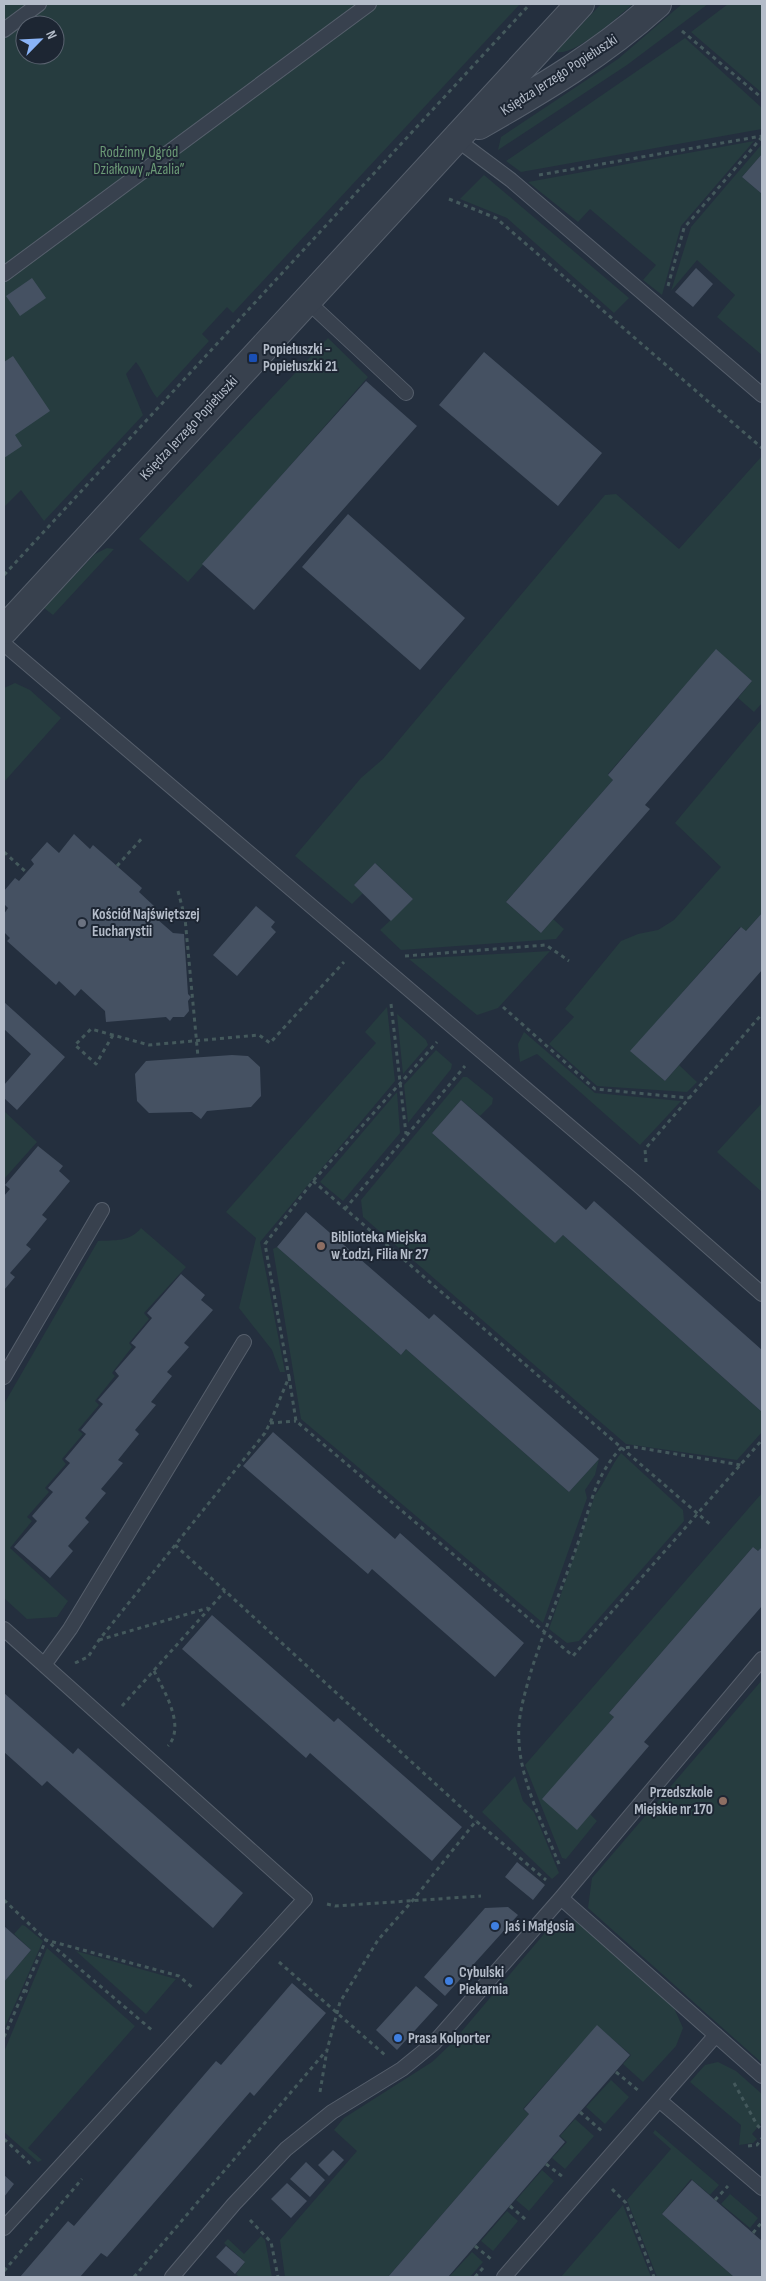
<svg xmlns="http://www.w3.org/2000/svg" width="766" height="2281" viewBox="0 0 766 2281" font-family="'Sofia Sans Condensed',sans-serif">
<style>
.green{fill:#263c3f;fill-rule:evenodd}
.building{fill:#455162}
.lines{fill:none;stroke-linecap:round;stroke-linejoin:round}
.service-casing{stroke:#565f6c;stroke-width:16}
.tertiary-casing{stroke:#565f6c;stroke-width:30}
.path{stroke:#44595c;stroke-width:3;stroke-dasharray:4 4;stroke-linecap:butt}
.service{stroke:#38414e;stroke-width:14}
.tertiary{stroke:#38414e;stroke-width:28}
.transit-dot{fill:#1a4fb4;stroke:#1d2633;stroke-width:2}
.worship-dot{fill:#6b7280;stroke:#1d2633;stroke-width:2}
.education-dot{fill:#8d6e63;stroke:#1d2633;stroke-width:2}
.shop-dot{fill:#3f7fe0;stroke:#1d2633;stroke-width:2}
.labels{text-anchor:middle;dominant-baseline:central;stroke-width:4;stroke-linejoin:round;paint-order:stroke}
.street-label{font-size:15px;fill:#b4bcc9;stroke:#1d2633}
.park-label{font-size:15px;fill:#6b9a76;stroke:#1d2633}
.poi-label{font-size:15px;font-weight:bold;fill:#b4bcc9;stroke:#1d2633;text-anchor:start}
</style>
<rect width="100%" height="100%" fill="#242f3e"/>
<path class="green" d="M4 4H520L233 313 227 307 202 334 209 341 157 398C148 387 145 373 136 362L126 374 143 415 44 521 21 490 4 507ZM25 25H55V55H25Z
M601 4H633C617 17 576 56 556 52Z
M682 4H708L627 65 498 150 501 137 618 59Z
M728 4H762V93L691 32Z
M685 38 762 108V129L521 172 506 161Z
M754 141 681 226 662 295 643 280 656 265 590 209 578 222 528 182Z
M762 144V154L742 177 762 194V355L717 317 735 295 697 260 671 291 691 227Z
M484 175 629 298 614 313 507 218 460 199Z
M328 338 368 377 188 582 139 539Z
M762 456V703L754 712 738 698 752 681 716 650 608 774 613 780 506 902 541 933 553 919 564 929 556 939 401 950 380 930 413 899 375 863 354 885 363 893 352 904 295 856 361 778 383 759 605 495 616 494 679 549Z
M107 548 114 549 53 615 44 608 95 554Z
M15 683 30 690 61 718 4 782V688Z
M762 719V913L746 931 740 927 631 1051 665 1081 679 1065 697 1082 687 1092 597 1086 549 1044 574 1017 565 1009 621 941 638 934 658 930 674 920 721 867 675 823Z
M550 951 498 1008 477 1015 409 959Z
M387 1007 395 1081 260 1242 285 1372H280L272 1350 239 1308 256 1238 226 1212 376 1043 365 1032Z
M397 1014 426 1040 428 1045 403 1074Z
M524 1032 595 1093 681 1101 640 1145 537 1054 520 1062 518 1044Z
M436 1050 452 1064 451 1069 408 1123 404 1085Z
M463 1077H467L493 1098 492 1104 480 1116 461 1100 432 1133 555 1242 563 1235 762 1412V1432L737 1460 626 1444 363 1217 361 1200Z
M397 1092 400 1133 343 1201 320 1182Z
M762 1103V1192L717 1152Z
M4 1111 37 1142 4 1179Z
M141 1228 186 1267 144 1313 149 1319 129 1343 132 1347 112 1373 115 1376 95 1401 99 1405 78 1430 83 1434 62 1459 66 1464 45 1488 49 1492 27 1517 32 1521 10 1548 68 1601 57 1617 27 1619 4 1598V1404L98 1241C115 1240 130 1242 141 1228Z
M277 1247 401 1355 406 1349 569 1492 599 1459 595 1475 585 1490 587 1498 543 1623 301 1419 273 1249Z
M621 1453 683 1510 684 1521 579 1641 567 1643 549 1629 595 1495C606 1481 610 1467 621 1453Z
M762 1493V1547L758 1551 753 1547 609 1713 614 1717 543 1799 577 1829 590 1814 597 1821 566 1859 562 1858 525 1765Z
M762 1680V2063L588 1908 592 1878Z
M515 1776 523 1801 534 1812 559 1873 552 1879 482 1812Z
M561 1921H577L674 2008 683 2028 676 2046 643 2082 623 2064 631 2055 597 2026 523 2109 529 2114 388 2277H285L280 2240 357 2151 334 2130 344 2118 432 2062 451 2044 549 1928Z
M22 1925 25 1926 43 1941 4 2029V1982L31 1950 14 1934Z
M47 1948 135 2026 28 2148 42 2160 38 2162 4 2132V2052Z
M76 1951 176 1979 146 2014Z
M718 2062 736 2071 762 2094V2122L752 2134 757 2139 753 2143 739 2145 741 2125 690 2082 705 2065Z
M611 2080 629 2097 605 2124 586 2107Z
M575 2119 594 2136 565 2169 552 2158 567 2142 560 2136Z
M655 2130 719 2185 710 2195 691 2179 662 2214 734 2277H657L627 2200 671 2149 653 2133Z
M542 2170 554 2181 529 2211 516 2200Z
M730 2194 758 2218 750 2228 721 2204Z
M623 2205 651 2277H561Z
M507 2211 518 2221 493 2251 481 2241Z
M261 2236 265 2240 272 2277H239L236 2274 245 2262 224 2243 228 2239 244 2254Z
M472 2252 483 2262 470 2277H449Z"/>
<path class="building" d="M762 154V194L742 177Z
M696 268 713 284 693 307 675 292Z
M32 278 46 298 20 316 6 296Z
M484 352 602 453 558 506 439 405Z
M13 356 50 411 15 435 22 446 4 458V362Z
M366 381 417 426 254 610 202 564Z
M348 514 465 618 420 670 302 567Z
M716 649 752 681 645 805 650 809 541 933 506 902 613 780 608 775Z
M74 834 90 849 93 845 142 888 139 892 154 906 149 912 173 933 184 934 188 994 191 997 188 1001 189 1011 184 1017H173L170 1021 166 1017 106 1022 105 1011 81 989 75 996 59 981 56 985 7 941 10 938 4 932V914L8 908 4 904V891L15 878 19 881 34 864 31 860 47 842 59 853Z
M375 863 413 899 391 921 354 885Z
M256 906 275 922 271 927 276 932 237 976 213 955Z
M762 913V970L665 1081 630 1051 741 927 746 931Z
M4 1002 65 1057 17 1110 4 1098V1085L31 1054 4 1029Z
M232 1055 248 1056 260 1067 261 1096 251 1107 207 1111 201 1119 192 1112 149 1113 137 1101 135 1074 146 1061Z
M461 1100 586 1210 594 1201 762 1350V1412L563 1235 555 1243 432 1133Z
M38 1146 63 1166 59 1171 70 1181 42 1215 47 1219 26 1245 31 1249 10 1273 15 1277 4 1290V1196L10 1189 5 1185Z
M306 1212 429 1319 434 1314 599 1459 569 1492 406 1349 401 1355 277 1247Z
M181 1274 205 1295 201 1300 213 1310 184 1343 189 1347 167 1372 172 1376 151 1402 156 1405 135 1430 139 1434 118 1460 123 1463 101 1489 106 1493 85 1518 89 1522 68 1546 73 1551 50 1578 14 1547 37 1521 32 1516 53 1492 48 1488 70 1463 65 1459 86 1434 81 1430 103 1404 98 1400 119 1376 115 1371 136 1347 131 1343 152 1318 147 1313Z
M273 1432 395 1539 400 1533 524 1643 495 1677 372 1569 368 1574 243 1466Z
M753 1547 758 1551 762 1547V1606L644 1742 649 1746 577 1830 542 1799 614 1717 609 1713Z
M212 1615 334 1722 338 1718 462 1827 432 1861 310 1753 306 1758 182 1649Z
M4 1693 73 1754 78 1748 243 1893 213 1928 47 1781 42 1786 4 1752Z
M517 1862 545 1885 533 1900 505 1877Z
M508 1907 518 1915 445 1996 424 1977 485 1908Z
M4 1926 31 1950 4 1982Z
M292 1983 326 2013 254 2096 250 2092 107 2257 101 2253 80 2277H20L68 2221 74 2226 216 2061 221 2065Z
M416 1986 438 2005 397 2050 376 2030Z
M597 2025 630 2055 559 2136 565 2142 448 2277H388L529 2114 524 2109Z
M333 2150 344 2160 329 2176 318 2165Z
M306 2162 325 2180 310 2197 290 2179Z
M4 2175 14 2184 4 2197Z
M692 2180 762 2241V2277H734L662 2214Z
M287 2183 307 2201 291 2218 271 2199Z
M226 2246 245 2262 235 2274 216 2257Z"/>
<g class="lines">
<g class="service-casing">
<path id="service" d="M4 30 39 4
M456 139 511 180 762 395
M4 274 369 4
M306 300 406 393
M4 644 636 1183 762 1294
M4 1377 102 1210
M4 1629 305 1899 4 2228
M44 1665 70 1629 244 1342
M561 1898 762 2076
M659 2100 762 2188
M172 2277 234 2204 286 2149 332 2112 402 2069 434 2043 561 1898 762 1659
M504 2277 716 2035"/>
</g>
<g class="tertiary-casing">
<path id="tertiary" d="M479 125C542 89 603 53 657 4
M4 630 580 4"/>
</g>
<path class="path" d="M682 31 762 98
M539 175 762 136
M449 199 496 218 762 448
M668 286 684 228 762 137
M4 575 530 4
M4 852 26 872
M117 866 143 837
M178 891 185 918 198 1057
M405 956 546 945 569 961
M391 1004 406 1134
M503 1007 595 1089 689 1098
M113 1035 96 1064 75 1045 91 1029 149 1045 259 1035 270 1043 344 962
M646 1162 645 1149 762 1014
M313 1181 712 1526
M345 1209 465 1066
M289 1377 296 1421 573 1656 762 1440
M270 1423 296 1421
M175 1545 476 1821
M99 1640 208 1608
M75 1663 88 1657 99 1640 265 1433 270 1423 289 1377 265 1244 313 1181 437 1042
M154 1671C164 1691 186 1726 168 1746
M122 1706 225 1591
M559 1864C544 1827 521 1782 519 1742 517 1716 525 1693 532 1668 546 1626 563 1585 578 1543 591 1507 593 1478 621 1448L634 1447 741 1465
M4 1900 46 1940 153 2031
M327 1904 335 1906 481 1896
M279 1962 385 2055
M24 1990 30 1993
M4 2037 46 1940 179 1976 193 1988
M616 2072 639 2091
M734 2083 757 2125 762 2130
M320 2092 327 2050 340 2002 378 1940 413 1900 476 1821 546 1880
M580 2112 603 2132
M4 2139 33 2166
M748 2146 757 2145 762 2138
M546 2164 563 2177
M612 2189 626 2203 654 2277
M715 2200 728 2186
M510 2206 525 2219
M250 2220 271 2242 278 2277
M753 2233 762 2222
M475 2246 491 2259
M4 2271 82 2179
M134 2277 326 2051
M475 2277 483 2268"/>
<use href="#service" class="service"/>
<use href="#tertiary" class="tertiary"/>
</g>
<rect class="transit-dot" x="248" y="353" width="10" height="10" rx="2.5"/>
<circle class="worship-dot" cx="82" cy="923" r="5"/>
<g class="education-dot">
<circle cx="321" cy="1246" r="5"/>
<circle cx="723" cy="1801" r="5"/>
</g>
<g class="shop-dot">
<circle cx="495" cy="1926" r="5"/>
<circle cx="449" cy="1981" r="5"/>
<circle cx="398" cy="2038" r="5"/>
</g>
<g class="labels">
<g class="street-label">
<text transform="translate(559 75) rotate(-33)">Księdza Jerzego Popiełuszki</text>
<text transform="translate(189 428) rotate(-47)">Księdza Jerzego Popiełuszki</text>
</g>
<g class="park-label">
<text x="139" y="152">Rodzinny Ogród<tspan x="139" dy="17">Działkowy „Azalia”</tspan></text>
</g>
<g class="poi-label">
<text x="263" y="349">Popiełuszki -<tspan x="263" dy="17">Popiełuszki 21</tspan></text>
<text x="92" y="914">Kościół Najświętszej<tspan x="92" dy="17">Eucharystii</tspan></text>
<text x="331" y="1237">Biblioteka Miejska<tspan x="331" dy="17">w Łodzi, Filia Nr 27</tspan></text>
<text x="713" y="1792" text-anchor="end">Przedszkole<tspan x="713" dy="17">Miejskie nr 170</tspan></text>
<text x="505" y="1926">Jaś i Małgosia</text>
<text x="459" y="1972">Cybulski<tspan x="459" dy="17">Piekarnia</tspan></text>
<text x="408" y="2038">Prasa Kolporter</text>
</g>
</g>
<rect width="766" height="2281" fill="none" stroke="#b4bcc9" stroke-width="10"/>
<g transform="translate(40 40) rotate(66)"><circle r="24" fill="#1d2633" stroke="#59626f"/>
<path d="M0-4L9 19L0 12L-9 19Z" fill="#8ab4f8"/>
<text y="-8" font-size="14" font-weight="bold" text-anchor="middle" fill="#b4bcc9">N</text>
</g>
</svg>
